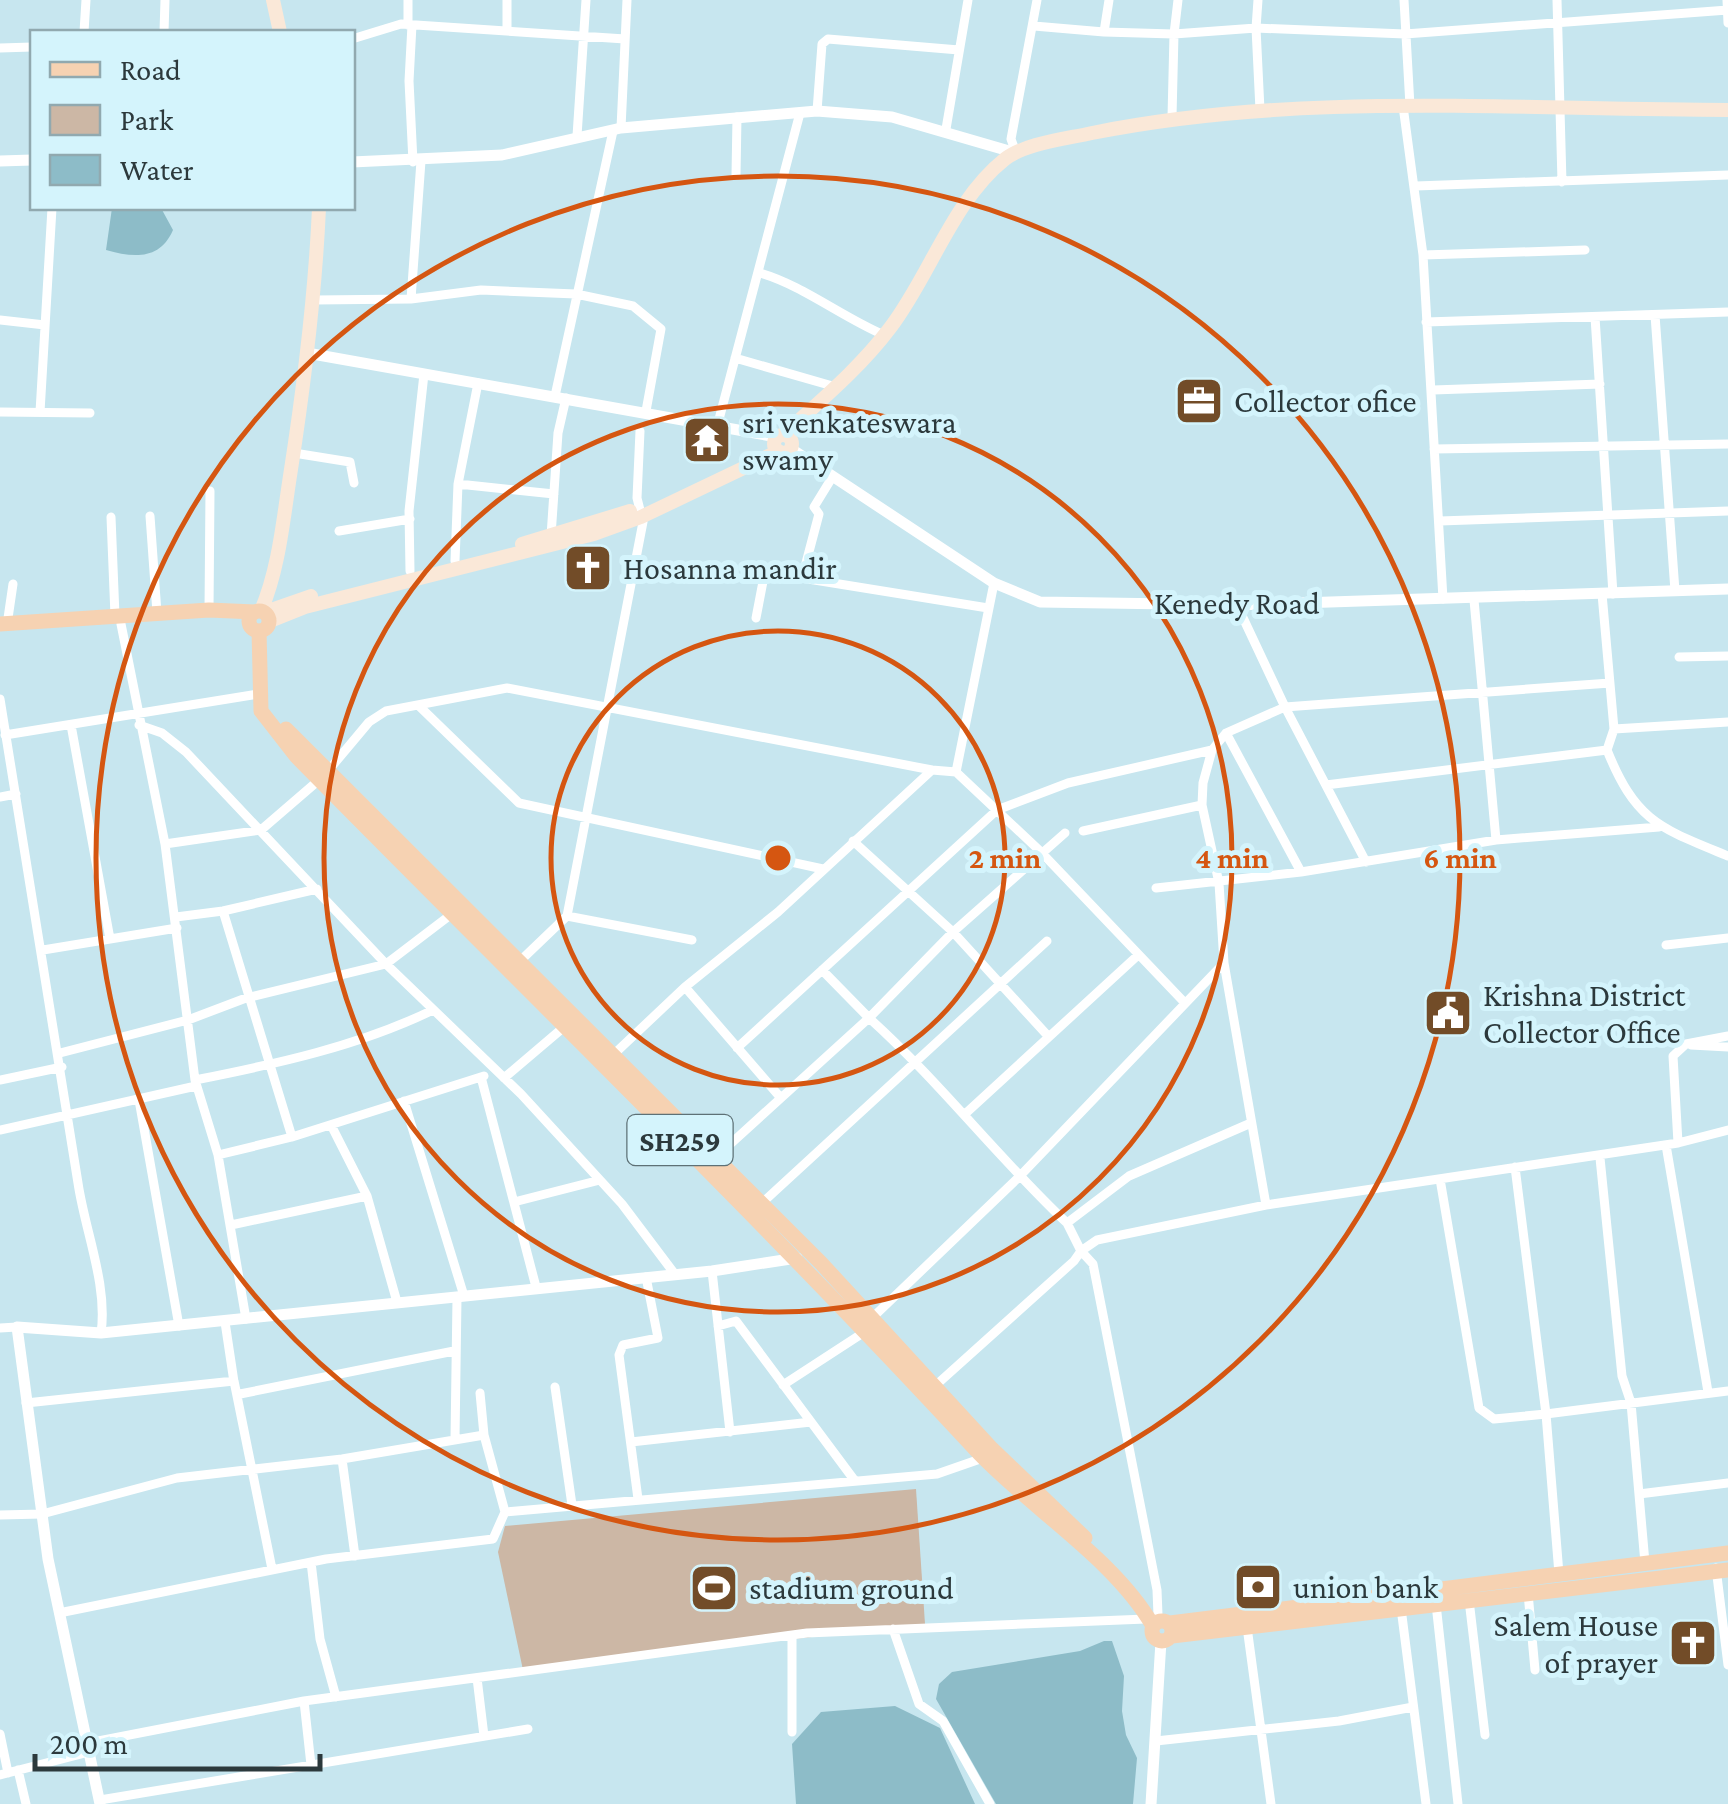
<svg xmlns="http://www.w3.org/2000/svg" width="1728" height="1804" viewBox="0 0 1728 1804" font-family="'Crimson Pro',serif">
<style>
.green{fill:#ccb7a5}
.water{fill:#8dbcc8}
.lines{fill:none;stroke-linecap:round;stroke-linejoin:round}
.minor{stroke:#fff;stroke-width:9}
.tertiary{stroke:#fff;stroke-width:11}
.secondary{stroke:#fae8d8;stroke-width:14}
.primary{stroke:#f6d2b2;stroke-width:15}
.ring{fill:none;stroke:#d55611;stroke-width:5}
.labels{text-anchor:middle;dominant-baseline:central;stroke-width:10;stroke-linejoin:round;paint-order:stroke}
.shield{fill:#d4f4fc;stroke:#5e7176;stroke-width:2.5}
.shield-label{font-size:30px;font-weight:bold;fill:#2c393c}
.poi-label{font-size:32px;fill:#2c393c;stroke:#d4f4fc;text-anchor:start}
.street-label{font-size:32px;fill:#2c393c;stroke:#d4f4fc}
.centre{fill:#d55611;stroke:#d4f4fc;stroke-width:5}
.ring-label{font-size:30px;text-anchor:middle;font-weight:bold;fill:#d55611;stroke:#d4f4fc;stroke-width:10;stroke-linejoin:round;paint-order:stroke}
</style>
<rect width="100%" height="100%" fill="#c7e6ef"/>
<path class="green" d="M916 1489 925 1624 523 1670 498 1552 505 1526Z"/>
<path class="water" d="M112 208H161L173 230C160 260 134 258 106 250Z
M1104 1641H1112L1124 1676 1122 1711 1126 1735 1137 1758 1133 1804H996L936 1699 939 1684 952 1672 1080 1651Z
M895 1706 940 1728 975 1804H796L792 1744 821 1712Z"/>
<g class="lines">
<path class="minor" d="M408 0V25
M1178 0 1174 34 1256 28 1260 110
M1258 0 1256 28 1405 34 1728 10
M1404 0 1410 106
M1557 0 1562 182
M1727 0 1728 23
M412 25 409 81 413 162
M1034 26 1104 32 1109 0
M507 28V0
M84 32 86 0
M164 32 165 0
M1104 32 1174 34 1172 117
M352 39 401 24 625 39
M0 48 32 47
M1403 106 1423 255 1443 599
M817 111 822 44 828 39 959 50
M621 128 627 0
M946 129 968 0
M577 136 586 0
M1016 153 1011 139 1037 0
M736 175 737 117
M1416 186 1728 175
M1423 255 1585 250
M760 273C802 285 842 317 884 335
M411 299 421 161
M315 300 411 299 481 290 576 294 633 306 661 329 646 411
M1655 315 1675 591
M1595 317 1613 594
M0 320 45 325
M1426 322 1728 312
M735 358 836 387
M1433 390 1600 384
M555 396 613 131
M0 412 90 413
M40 412 52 208
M718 423 800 113
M1434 449 1728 444
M294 453 350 462 354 483
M458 484 554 494
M150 516 157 613
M111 517 115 616
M1440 521 1728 511
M339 531 410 519
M551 536 558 433 566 398
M455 561 458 484 478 383
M410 571 409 511 424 374
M802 578 988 608
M1602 594 1614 729 1607 750C1636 822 1660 828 1728 856
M1474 600 1496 840
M1237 605 1285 707 1226 733 1212 750 1203 783 1202 805 1219 883 1224 963 1266 1205
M209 610 210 491
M756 618 765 571 802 578 819 514 814 507 833 476
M121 624 165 844 195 1080 218 1155 246 1319
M7 625 13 584
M1679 657 1728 656
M0 699C25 861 53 1021 78 1183 85 1231 108 1285 101 1333
M418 705 519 803 823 869
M71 725 110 939
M139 725 162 733 186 752 386 964 521 1094 622 1204 674 1273
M1614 729 1728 722
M1226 733 1301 872
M5 735 258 694
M328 771 369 722 386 711 507 688 932 770
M956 772 994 583
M1326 785 1607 750
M0 797 16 794
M1083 831 1202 805
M853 841 953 932 1048 1036
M165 844 261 830 319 780
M1366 862 1285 707 1610 683
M1156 888 1301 872 1496 840 1659 827
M567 916 692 940
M176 917 223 911 317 889
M1666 945 1728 938
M43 950 177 928
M519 962 567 916 643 522 637 498 640 431
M822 970 869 1018 953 932 1065 833
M685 987 778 912 932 770 956 772 1040 851 1184 1002
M1691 1045 1728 1047
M737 1048 997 810 1068 783 1212 750
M60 1053 188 1020 246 998 386 964 453 913
M612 1056 685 987 780 1097
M481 1077 536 1287
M504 1078 564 1027
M0 1080 62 1067
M195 1080C276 1064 359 1046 433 1010
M139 1100 179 1326
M404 1101 464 1296
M965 1114 1136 957
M331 1125 367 1196 397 1302
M0 1130 196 1086
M292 1137 484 1076
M1678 1143 1728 1130
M1666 1145 1708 1392
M218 1155 292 1137 223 911
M715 1158 869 1018C940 1082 997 1157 1067 1223
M1600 1158 1622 1376 1631 1403 1645 1563
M1515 1167 1546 1414 1728 1391
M1440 1179 1479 1408 1494 1419 1546 1414 1559 1574
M514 1202 600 1180
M762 1203 1047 941
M231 1225 367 1196
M712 1271 730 1432
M871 1319 1019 1177 1224 963
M225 1322 234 1382
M718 1326 736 1321 855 1481
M0 1328 17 1327
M783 1385 866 1331
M935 1386 1074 1261 1081 1251 1067 1223 1129 1176 1251 1123
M555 1387 572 1505
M480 1393 484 1435
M240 1394 454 1351
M26 1403 234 1381 272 1569
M455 1439 457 1298
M631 1442 811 1422
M342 1459 355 1556
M1639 1494 1728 1483
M638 1499 619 1355 623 1345 658 1338 646 1277
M0 1515 42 1514 177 1478 342 1459 484 1435 505 1512
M311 1562 320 1639 336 1697
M1716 1568 1728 1665
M1528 1593 1535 1670
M1469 1600 1485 1735
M1436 1604 1458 1804
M1401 1608 1426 1804
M59 1613 326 1559 493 1539 505 1512 937 1474 983 1458
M1158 1615 1157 1590 1093 1264 1081 1251 1097 1240 1266 1205 1678 1143 1673 1056 1686 1044 1728 1036
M1247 1627 1271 1804
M893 1629 919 1704 943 1721 990 1804
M792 1635V1732
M477 1678 484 1736
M304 1701 311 1765
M0 1734 8 1773
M1156 1741 1339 1721 1413 1707
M88 1743 304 1701 807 1633 1146 1619
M18 1770 26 1804
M0 1775 89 1752
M100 1800 528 1729"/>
<path class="tertiary" d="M0 161 32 160
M352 162 502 155 621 128 817 111 892 117 1016 153
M307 353 777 437
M790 448 994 583 1040 602 1237 605 1728 589
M100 1804 48 1559 17 1327 101 1333 712 1271 797 1258
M1151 1804 1161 1641"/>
<path class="secondary" d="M273 0 280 32
M783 435C820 401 859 369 890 328 930 276 952 201 1005 159 1026 143 1066 139 1092 133 1301 91 1516 110 1728 110
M774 444a9 9 0 1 1 18 0a9 9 0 1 1-18 0Z
M522 544 630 511
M261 611C279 568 283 521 290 476 304 386 315 298 319 208
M265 612 311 596
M270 621 305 607 594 534 641 517 779 451"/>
<path class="primary" d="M249 621a10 10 0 1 1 20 0a10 10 0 1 1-20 0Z
M0 624 209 610 255 612
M259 631 261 711 296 756C523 987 756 1212 976 1450 1030 1508 1114 1558 1153 1626
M286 729 821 1263 992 1449 1085 1538
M1152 1631a10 10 0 1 1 20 0a10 10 0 1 1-20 0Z
M1170 1623 1728 1553
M1172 1636 1728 1570"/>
</g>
<g class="ring">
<circle cx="778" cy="858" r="227"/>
<circle cx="778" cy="858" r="454"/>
<circle cx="778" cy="858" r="682"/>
</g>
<defs>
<g id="office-square" transform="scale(2.5)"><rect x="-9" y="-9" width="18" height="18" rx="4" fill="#724c28" stroke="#d4f4fc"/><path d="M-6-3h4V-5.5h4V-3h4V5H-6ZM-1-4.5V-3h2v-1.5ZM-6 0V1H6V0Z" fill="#fff"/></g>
<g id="temple-square" transform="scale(2.5)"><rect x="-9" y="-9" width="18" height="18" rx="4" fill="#724c28" stroke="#d4f4fc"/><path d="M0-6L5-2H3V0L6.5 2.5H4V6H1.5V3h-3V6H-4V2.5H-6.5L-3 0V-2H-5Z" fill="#fff"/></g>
<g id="church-square" transform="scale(2.5)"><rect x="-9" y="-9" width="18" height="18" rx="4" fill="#724c28" stroke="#d4f4fc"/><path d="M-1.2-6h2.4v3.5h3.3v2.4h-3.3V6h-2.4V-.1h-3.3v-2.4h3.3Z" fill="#fff"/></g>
<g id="civic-square" transform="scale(2.5)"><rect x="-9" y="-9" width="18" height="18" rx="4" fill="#724c28" stroke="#d4f4fc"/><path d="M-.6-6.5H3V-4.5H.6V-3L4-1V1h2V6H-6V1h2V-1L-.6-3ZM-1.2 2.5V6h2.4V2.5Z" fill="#fff"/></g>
<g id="bank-square" transform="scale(2.5)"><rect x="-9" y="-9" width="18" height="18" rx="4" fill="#724c28" stroke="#d4f4fc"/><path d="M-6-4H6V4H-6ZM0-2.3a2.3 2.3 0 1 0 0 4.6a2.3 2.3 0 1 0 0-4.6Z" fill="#fff"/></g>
<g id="stadium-square" transform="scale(2.5)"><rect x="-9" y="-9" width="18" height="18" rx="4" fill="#724c28" stroke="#d4f4fc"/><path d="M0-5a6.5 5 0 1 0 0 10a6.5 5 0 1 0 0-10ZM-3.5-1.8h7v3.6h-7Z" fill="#fff"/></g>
</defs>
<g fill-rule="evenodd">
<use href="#office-square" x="1199" y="401"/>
<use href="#temple-square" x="707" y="440"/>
<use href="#church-square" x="588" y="568"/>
<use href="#civic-square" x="1448" y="1013"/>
<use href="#bank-square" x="1258" y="1587"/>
<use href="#stadium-square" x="714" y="1588"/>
<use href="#church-square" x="1693" y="1643"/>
</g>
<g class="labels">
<rect class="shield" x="627.5" y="1115" width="105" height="50" rx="8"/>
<g class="shield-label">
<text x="680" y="1140">SH259</text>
</g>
<g class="poi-label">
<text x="1234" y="401">Collector ofice</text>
<text x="742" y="422">sri venkateswara<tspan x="742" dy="37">swamy</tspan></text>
<text x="623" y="568">Hosanna mandir</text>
<text x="1483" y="995">Krishna District<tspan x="1483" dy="37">Collector Office</tspan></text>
<text x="1293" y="1587">union bank</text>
<text x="749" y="1588">stadium ground</text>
<text x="1658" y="1625" text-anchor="end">Salem House<tspan x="1658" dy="37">of prayer</tspan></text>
</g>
<g class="street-label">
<text x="1237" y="603">Kenedy Road</text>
</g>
</g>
<circle cx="778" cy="858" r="15" class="centre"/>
<g class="ring-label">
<text x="1005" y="868">2 min</text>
<text x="1232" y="868">4 min</text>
<text x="1460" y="868">6 min</text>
</g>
<rect x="30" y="30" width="325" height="180" fill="#d4f4fc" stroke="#91a9af" stroke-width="2.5"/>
<rect x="50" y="62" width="50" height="15" fill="#f6d2b2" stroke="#91a9af" stroke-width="2.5"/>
<text x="120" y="80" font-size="30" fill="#2c393c">Road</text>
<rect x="50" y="105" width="50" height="30" fill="#ccb7a5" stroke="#91a9af" stroke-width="2.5"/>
<text x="120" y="130" font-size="30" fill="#2c393c">Park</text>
<rect x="50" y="155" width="50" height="30" fill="#8dbcc8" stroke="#91a9af" stroke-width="2.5"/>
<text x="120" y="180" font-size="30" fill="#2c393c">Water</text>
<path d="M35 1754v15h285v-15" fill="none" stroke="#2c393c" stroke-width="5"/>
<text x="50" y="1754" font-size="30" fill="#2c393c" stroke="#d4f4fc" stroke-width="8" paint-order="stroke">200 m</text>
</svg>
